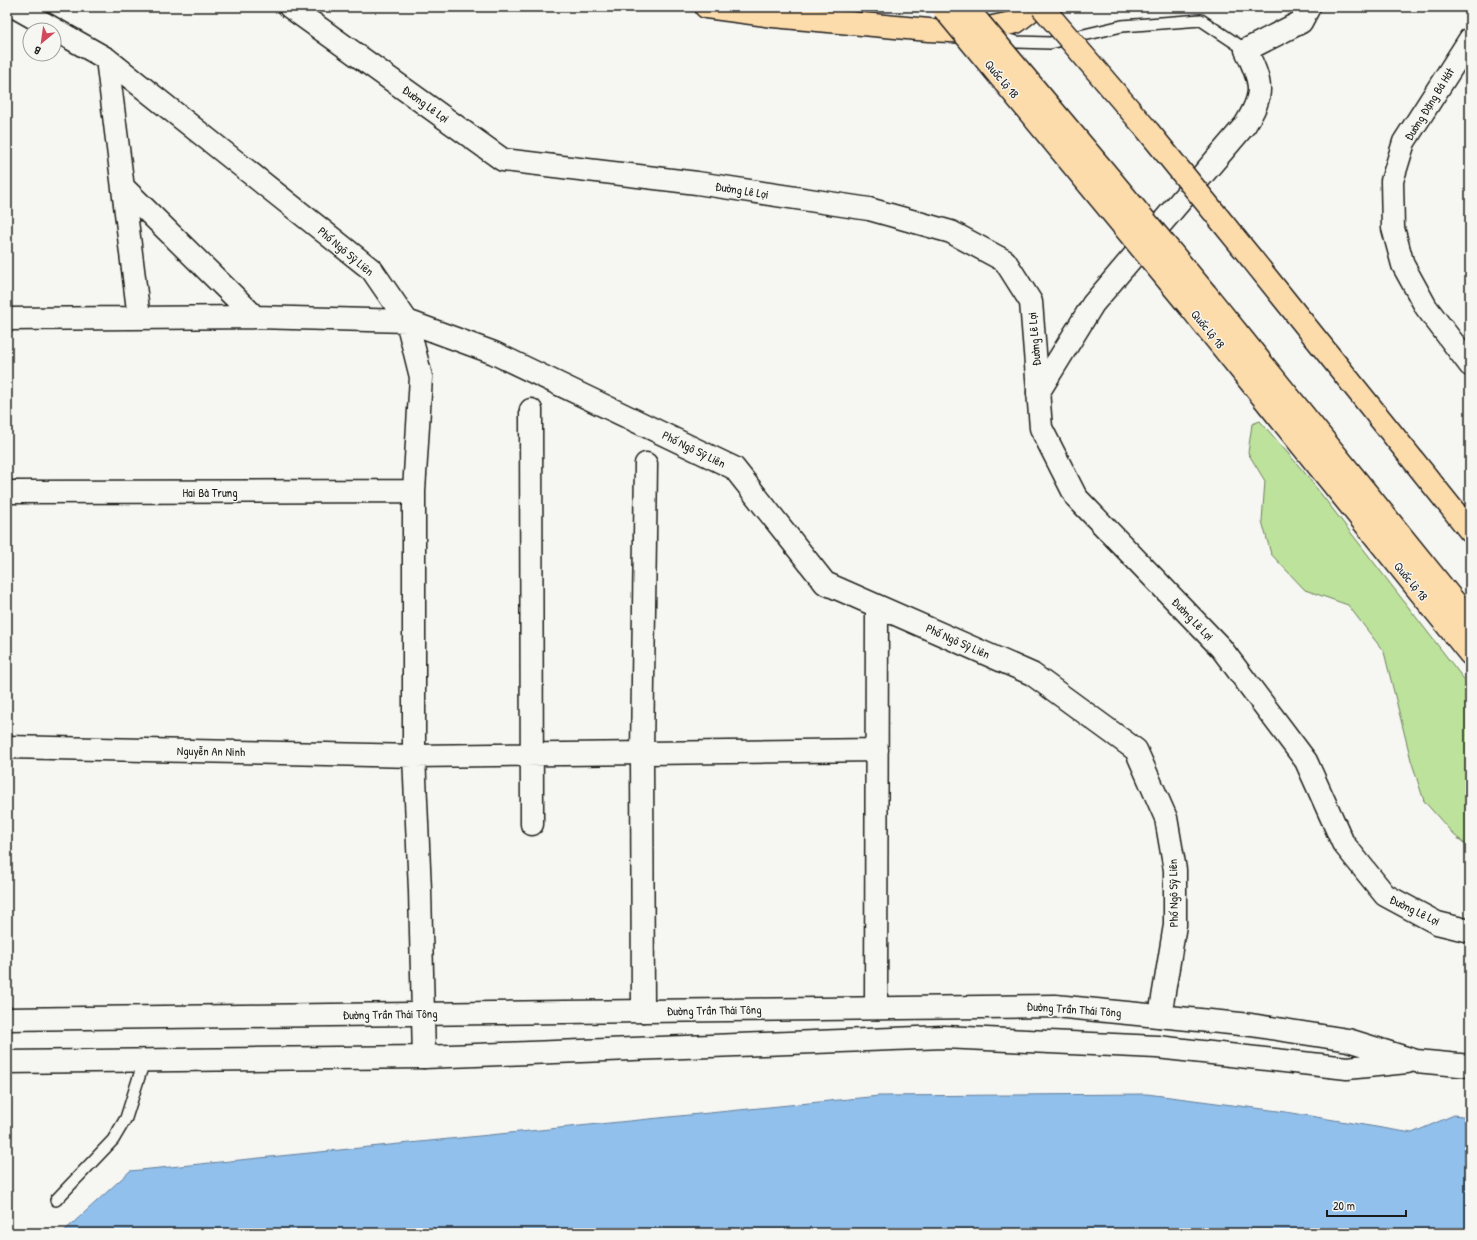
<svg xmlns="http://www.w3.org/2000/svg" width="1477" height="1240" viewBox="0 0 1477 1240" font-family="'Patrick Hand',sans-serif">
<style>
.green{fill:#bde29c;stroke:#6c7f5c}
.water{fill:#91c0ec;stroke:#627e99}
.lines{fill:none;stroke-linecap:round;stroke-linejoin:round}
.lane-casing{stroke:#1c1c1c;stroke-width:14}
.street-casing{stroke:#1c1c1c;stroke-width:25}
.secondary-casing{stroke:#1c1c1c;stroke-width:25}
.primary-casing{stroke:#1c1c1c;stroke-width:25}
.lane{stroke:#f6f6f2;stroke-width:11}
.street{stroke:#f6f6f2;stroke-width:22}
.secondary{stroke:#f6f6f2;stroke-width:22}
.primary{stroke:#fddcac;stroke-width:22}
.primary-bridge-casing{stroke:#1c1c1c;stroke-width:25;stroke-linecap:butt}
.primary-bridge{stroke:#fddcac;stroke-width:22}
.labels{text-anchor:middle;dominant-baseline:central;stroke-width:3;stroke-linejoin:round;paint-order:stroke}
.street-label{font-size:12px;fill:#1c1c1c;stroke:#f6f6f2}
</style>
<rect width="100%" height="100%" fill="#f6f6f2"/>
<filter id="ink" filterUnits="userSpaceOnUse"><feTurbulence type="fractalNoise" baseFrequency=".025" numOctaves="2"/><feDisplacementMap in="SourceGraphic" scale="8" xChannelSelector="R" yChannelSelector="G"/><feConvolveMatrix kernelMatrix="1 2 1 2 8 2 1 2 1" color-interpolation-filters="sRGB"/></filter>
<g filter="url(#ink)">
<path class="green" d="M1260 421 1304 472 1470 687V848L1454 835 1424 801 1411 760 1384 652 1348 605 1305 590 1271 554 1262 521 1265 481 1248 453 1252 424Z"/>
<path class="water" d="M1147 1094 1286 1112 1412 1133 1454 1115 1470 1117V1233H62L130 1171 879 1096Z"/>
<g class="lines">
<g class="lane-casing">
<path id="lane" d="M993 36 1017 42 1050 43 1122 26 1201 20 1246 50
M56 1200 113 1140 126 1118 144 1061"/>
</g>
<g class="street-casing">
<path id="street" d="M15 7 107 59 372 270 407 321 494 353 734 468 825 583 1032 674 1136 750 1166 818 1175 870V925L1160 1016
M107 59 139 318
M123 187 255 317
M7 319 255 317 407 321 421 377 414 491V756L420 890 424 1057
M1038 393 1093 304 1245 125C1265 93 1262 84 1246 50L1301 22 1309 7
M531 410 532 824
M7 492 414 491
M7 747 414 756 877 750
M876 1008 877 606
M643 1011 642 753 646 464"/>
</g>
<g class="secondary-casing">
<path id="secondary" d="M290 7 503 160 697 183 869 209 951 232 1005 261 1031 302 1041 428 1076 497 1221 648 1306 761 1343 843 1385 895 1437 923 1470 931
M1470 39 1404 142 1392 181 1393 228 1403 265 1426 307 1470 365
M7 1019 1055 1006 1251 1025 1348 1040 1416 1061 1470 1066
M7 1062 424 1057 944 1037 1157 1047 1347 1068 1407 1062"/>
</g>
<g class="primary-casing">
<path id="primary" d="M706 7 773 16 929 30 970 32 1016 22 1035 7
M1252 259 1470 531
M1206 294 1470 621
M1190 307 1470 654"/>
</g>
<use href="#lane" class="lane"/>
<use href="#street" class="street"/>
<use href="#secondary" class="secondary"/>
<use href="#primary" class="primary"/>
<g class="primary-bridge-casing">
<path id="primary-bridge" d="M966 7 1104 171 1206 294
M1042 7 1148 131 1252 259
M944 9 1190 307"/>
</g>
<use href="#primary-bridge" class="primary-bridge"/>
</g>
</g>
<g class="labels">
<g class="street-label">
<text transform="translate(1002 79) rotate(50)">Quốc lộ 18</text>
<text transform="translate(426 104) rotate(36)">Đường Lê Lợi</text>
<text transform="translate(1429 104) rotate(-58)">Đường Đặng Bá Hát</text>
<text transform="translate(742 190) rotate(9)">Đường Lê Lợi</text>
<text transform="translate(346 251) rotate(40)">Phố Ngô Sỹ Liên</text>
<text transform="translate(1208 329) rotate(51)">Quốc lộ 18</text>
<text transform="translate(1034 339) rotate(-95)">Đường Lê Lợi</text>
<text transform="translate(694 449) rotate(26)">Phố Ngô Sỹ Liên</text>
<text x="210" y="492">Hai Bà Trưng</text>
<text transform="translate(1411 581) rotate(51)">Quốc lộ 18</text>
<text transform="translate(1193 619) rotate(46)">Đường Lê Lợi</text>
<text transform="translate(958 641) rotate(24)">Phố Ngô Sỹ Liên</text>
<text transform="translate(211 751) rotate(1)">Nguyễn An Ninh</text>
<text transform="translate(1173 893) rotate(-91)">Phố Ngô Sỹ Liên</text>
<text transform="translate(1415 910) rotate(26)">Đường Lê Lợi</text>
<text transform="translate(1074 1009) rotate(4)">Đường Trần Thái Tông</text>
<text transform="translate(714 1010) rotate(-1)">Đường Trần Thái Tông</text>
<text transform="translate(390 1014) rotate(-1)">Đường Trần Thái Tông</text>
</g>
</g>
<rect width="1477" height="1240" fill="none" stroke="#f6f6f2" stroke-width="24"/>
<rect x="12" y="12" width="1453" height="1216" fill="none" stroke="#1c1c1c" stroke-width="1.5" filter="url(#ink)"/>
<g transform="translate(42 42) rotate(209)"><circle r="19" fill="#f6f6f2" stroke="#9f9f9c"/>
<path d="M0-3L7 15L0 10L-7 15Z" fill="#d1495b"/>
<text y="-6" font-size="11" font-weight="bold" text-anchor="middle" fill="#1c1c1c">B</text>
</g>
<path d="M1327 1210v6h79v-6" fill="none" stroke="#1c1c1c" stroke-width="2"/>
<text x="1333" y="1210" font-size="12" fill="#1c1c1c" stroke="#f6f6f2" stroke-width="3" paint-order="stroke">20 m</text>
</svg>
